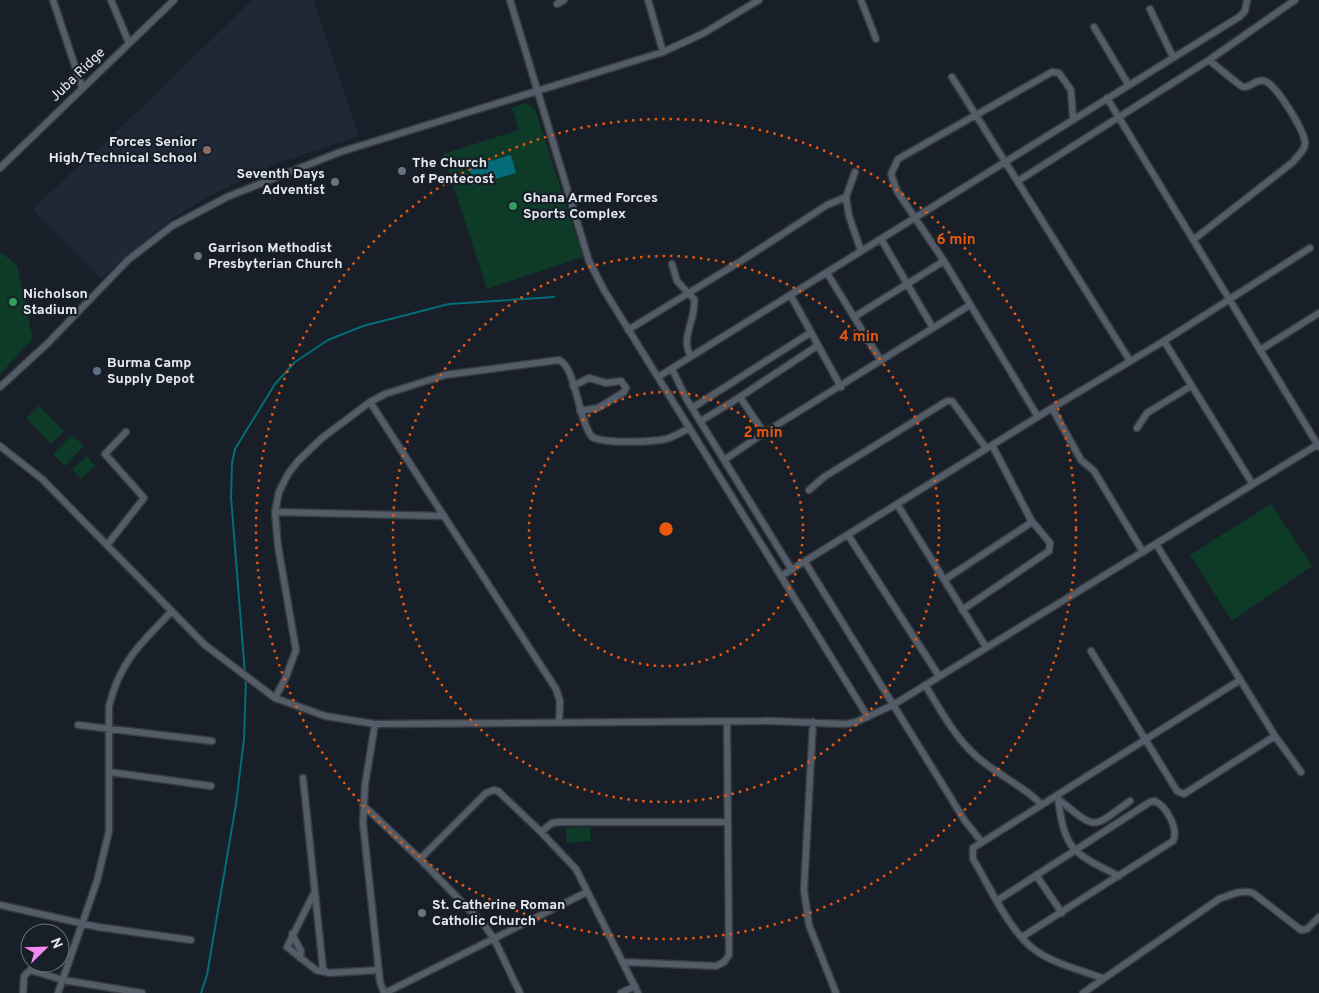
<svg xmlns="http://www.w3.org/2000/svg" width="1319" height="993" viewBox="0 0 1319 993" font-family="Overpass,sans-serif">
<style>
.built{fill:#1e2836}
.green{fill:#0d3b28}
.water{fill:#046c79}
.lines{fill:none;stroke-linecap:round;stroke-linejoin:round}
.stream{stroke:#046c79;stroke-width:2}
.minor-casing{stroke:#363a42;stroke-width:9}
.minor{stroke:#545c67;stroke-width:6}
.ring{fill:none;stroke:#e8590c;stroke-width:2.5;stroke-dasharray:2.5 5}
.education-dot{fill:#8d6e63;stroke:#181f28;stroke-width:2}
.worship-dot{fill:#6b7280;stroke:#181f28;stroke-width:2}
.leisure-dot{fill:#2e9e5b;stroke:#181f28;stroke-width:2}
.service-dot{fill:#5c6f8a;stroke:#181f28;stroke-width:2}
.labels{text-anchor:middle;dominant-baseline:central;stroke-width:4.5;stroke-linejoin:round;paint-order:stroke}
.street-label{font-size:14px;fill:#e5eaf0;stroke:#181f28}
.poi-label{font-size:14px;font-weight:bold;fill:#e5eaf0;stroke:#181f28;text-anchor:start}
.centre{fill:#e8590c;stroke:#181f28;stroke-width:2.5}
.ring-label{font-size:15px;text-anchor:middle;font-weight:bold;fill:#e8590c;stroke:#181f28;stroke-width:4.5;stroke-linejoin:round;paint-order:stroke}
</style>
<rect width="100%" height="100%" fill="#181f28"/>
<path class="built" d="M252 0H313L359 136 275 164 211 195 170 220 101 278 32 209 112 136Z"/>
<path class="green" d="M525 103 535 109 583 257 487 289 443 154 519 130 512 108Z
M0 252 17 265 33 339 0 374Z
M39 406 64 431 51 444 26 418Z
M72 435 84 446 65 466 53 454Z
M87 456 95 466 81 479 72 469Z
M1271 504 1312 566 1232 621 1190 555Z
M590 827 591 841 567 843 566 828Z"/>
<path class="water" d="M511 155 516 173 474 185 469 167Z"/>
<g class="lines">
<path class="stream" d="M245 674 231 497 232 463 235 449 275 384 295 362 328 340 363 326 449 304 554 297
M201 993 207 975 236 804 244 739 246 679"/>
<g class="minor-casing">
<path id="minor" d="M53 0 82 87
M111 0 129 43
M510 0 589 261 604 290 868 717
M648 0 663 52
M861 0 876 39
M557 4 564 0
M1150 9 1173 57
M1094 27 1128 84
M952 77 1130 361
M1107 98 1319 447
M0 168 174 0
M855 172 846 197 849 216 861 251
M1018 181 1209 60 1295 0
M881 239 933 328
M1193 240 1293 162C1297 156 1306 150 1305 142 1303 129 1278 87 1265 81 1256 78 1251 88 1243 87 1240 86 1214 64 1209 60
M672 264 677 281 694 299C697 319 679 338 691 356
M827 273 881 361
M791 296 841 387
M854 317 944 261
M628 330 741 261 827 205 846 197
M1164 341 1252 483
M1260 350 1319 313
M672 369 687 400 792 570
M658 377 1239 17 1245 11 1247 0
M573 386 589 378 606 383 621 381 626 388 624 392 598 408 580 411
M0 387 47 344 128 260 172 226 227 197 340 152 663 52 704 33 759 0
M740 397 817 346
M370 402 556 689 560 701 559 722
M692 408 810 333
M1052 408 1081 460 1094 471 1143 552
M1038 417 944 261 897 191 891 174 898 159 1052 72 1059 73 1071 90 1073 118
M701 421 740 397 764 433 970 305
M1137 428 1147 413 1191 386
M0 446 42 479 205 645 275 698 325 716 375 724 770 721 845 724 856 722 893 705 1317 445
M724 460 764 433
M809 490 824 477 947 401H952L955 405 986 448
M897 504 986 647
M275 512 442 516
M848 535 939 676
M1156 544 1275 736 1301 772
M107 545 144 498 105 454 126 432
M805 562 965 821 981 841
M781 576 1052 408 1164 341 1310 248
M944 580 1029 524 1031 520 992 445
M962 610 1049 551 1050 543 1031 520
M1091 651 1177 791 1184 794 1275 736
M925 685C940 709 954 736 975 755 995 774 1021 784 1041 804
M275 698 286 677 296 650 278 546 275 512 279 492 288 474 298 461 322 438 370 402 385 394 445 375 559 360C576 367 578 420 592 437 605 444 651 442 666 439 674 437 681 432 688 429
M813 722 804 890 809 925 836 993
M375 724 365 785 363 823 380 982 384 993
M78 725 212 741
M109 772 211 786
M303 778 323 969 328 973 379 970
M1058 799C1065 851 1073 853 1119 876
M1058 799C1097 830 1090 830 1130 801
M363 805 420 859 485 926 494 939 520 993
M541 832 552 823 560 822H728
M420 859 486 793 494 790 498 791 541 832 576 869 638 993
M1036 875 1062 913
M314 893 287 947 316 970 325 972
M998 900 1150 802 1155 801C1166 806 1179 829 1173 841L1022 937
M0 905 98 927 191 940
M292 934 301 951 300 958
M623 962 716 966 724 962 729 955 727 722
M1102 978C1081 970 1054 964 1035 950 1009 931 990 887 973 859V848L1240 680
M23 993 24 976 30 970 63 980 142 993
M58 993 97 881 109 831V706C120 661 141 643 172 611
M385 993 587 892
M621 993 635 986
M1083 993 1219 899C1231 895 1241 889 1253 893L1301 930 1307 929 1319 917"/>
</g>
<use href="#minor" class="minor"/>
</g>
<g class="ring">
<circle cx="666" cy="529" r="137"/>
<circle cx="666" cy="529" r="273"/>
<circle cx="666" cy="529" r="410"/>
</g>
<circle class="education-dot" cx="207" cy="150" r="5"/>
<g class="worship-dot">
<circle cx="402" cy="171" r="5"/>
<circle cx="335" cy="182" r="5"/>
<circle cx="198" cy="256" r="5"/>
<circle cx="422" cy="913" r="5"/>
</g>
<g class="leisure-dot">
<circle cx="513" cy="206" r="5"/>
<circle cx="13" cy="302" r="5"/>
</g>
<circle class="service-dot" cx="97" cy="371" r="5"/>
<g class="labels">
<g class="street-label">
<text transform="translate(78 75) rotate(-44)">Juba Ridge</text>
</g>
<g class="poi-label">
<text x="197" y="142" text-anchor="end">Forces Senior<tspan x="197" dy="16">High/Technical School</tspan></text>
<text x="412" y="163">The Church<tspan x="412" dy="16">of Pentecost</tspan></text>
<text x="325" y="174" text-anchor="end">Seventh Days<tspan x="325" dy="16">Adventist</tspan></text>
<text x="523" y="198">Ghana Armed Forces<tspan x="523" dy="16">Sports Complex</tspan></text>
<text x="208" y="248">Garrison Methodist<tspan x="208" dy="16">Presbyterian Church</tspan></text>
<text x="23" y="294">Nicholson<tspan x="23" dy="16">Stadium</tspan></text>
<text x="107" y="363">Burma Camp<tspan x="107" dy="16">Supply Depot</tspan></text>
<text x="432" y="905">St. Catherine Roman<tspan x="432" dy="16">Catholic Church</tspan></text>
</g>
</g>
<circle cx="666" cy="529" r="8" class="centre"/>
<g class="ring-label">
<text x="956" y="244">6 min</text>
<text x="859" y="341">4 min</text>
<text x="763" y="437">2 min</text>
</g>
<g transform="translate(45 948) rotate(67)"><circle r="24" fill="#181f28" stroke="#6a7078"/>
<path d="M0-4L9 19L0 12L-9 19Z" fill="#f38af2"/>
<text y="-8" font-size="14" font-weight="bold" text-anchor="middle" fill="#e5eaf0">N</text>
</g>
</svg>
